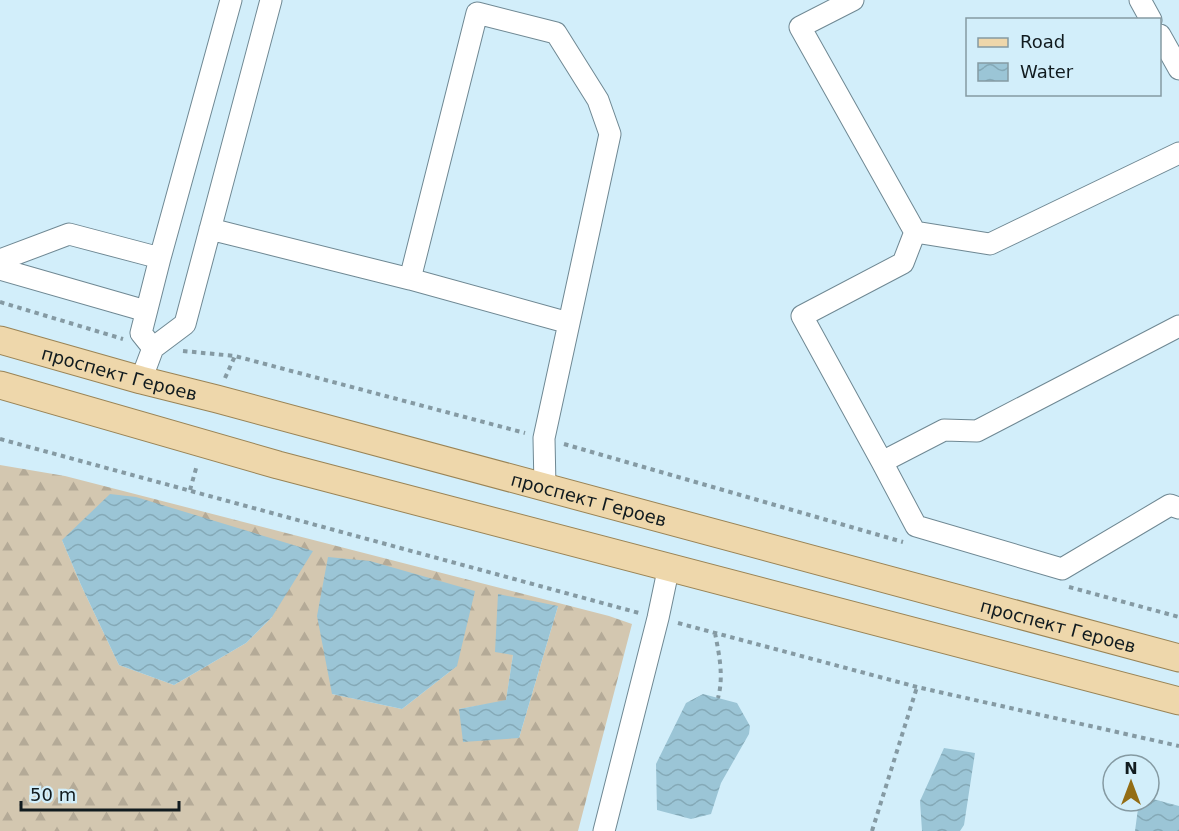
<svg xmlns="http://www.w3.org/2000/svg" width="1179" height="831" viewBox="0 0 1179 831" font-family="'DejaVu Sans',sans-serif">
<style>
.forest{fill:url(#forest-firs);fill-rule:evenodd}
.water{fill:url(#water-waves)}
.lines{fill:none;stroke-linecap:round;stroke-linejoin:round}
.minor-casing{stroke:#6f8893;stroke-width:23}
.major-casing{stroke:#9a8456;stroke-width:29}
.path{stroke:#859aa3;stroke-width:4;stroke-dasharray:4.5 4.5;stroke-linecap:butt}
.minor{stroke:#fff;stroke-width:21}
.major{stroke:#eed7ab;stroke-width:27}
.labels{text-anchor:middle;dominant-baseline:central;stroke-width:6;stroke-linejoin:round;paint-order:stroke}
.street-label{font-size:18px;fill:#111b1f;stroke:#d2eefa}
</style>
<defs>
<pattern id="forest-firs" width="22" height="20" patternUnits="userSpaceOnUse" patternTransform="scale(1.5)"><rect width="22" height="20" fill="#d3c7b0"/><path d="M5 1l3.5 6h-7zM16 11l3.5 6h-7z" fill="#b4aa97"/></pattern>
<pattern id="water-waves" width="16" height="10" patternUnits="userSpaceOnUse" patternTransform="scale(1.5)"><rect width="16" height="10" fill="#9bc5d6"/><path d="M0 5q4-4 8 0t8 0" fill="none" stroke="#84a9b7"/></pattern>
</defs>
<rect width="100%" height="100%" fill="#d2eefa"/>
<path class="forest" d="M0 465 65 476 609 616 632 624 578 831H0ZM62 540 272 617 246 643 174 685 119 665 81 585ZM558 606 519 738 459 709 506 701 513 655ZM457 666 402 709 332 694Z"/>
<path class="water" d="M110 494 136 497 313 551 272 617 246 643 174 685 119 665 81 585 62 540Z
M328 557 370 561 475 591 457 666 402 709 332 694 317 616Z
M498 594 558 606 519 738 463 742 459 709 506 700 513 655 495 652Z
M703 694 737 703 750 726 749 734 721 783 711 814 691 819 657 810 656 764 686 703Z
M944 748 975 753 964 825 960 831H922L920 801Z
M1149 798 1179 806V831H1135L1139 801H1149Z"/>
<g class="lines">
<g class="minor-casing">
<path id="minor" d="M853 0 800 27 915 232 990 244 1179 153
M1140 0 1151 20
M1160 35 1179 69
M210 229 410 279 569 323 544 438 545 487
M915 232 903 263 802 316 882 462 916 526 1062 569 1170 505 1179 508
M0 260 69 234 160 258
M0 269 146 311
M410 279 477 13 556 33 598 100 610 134 569 323
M153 348 141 333 160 258 231 0
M141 380 153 348 185 324 271 0
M882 462 944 430 977 431 1179 326
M604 831 658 618 669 566"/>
</g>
<g class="major-casing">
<g id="major">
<path id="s1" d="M0 340 141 380 217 399 1179 658"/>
<path d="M0 385 278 465 1179 701"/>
</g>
</g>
<path class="path" d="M0 302 123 339
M183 351 235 356 525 433
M225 378 235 356
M0 439 639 613
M564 444 903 542
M190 490 197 465
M1069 587 1179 617
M678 623 917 687 1179 746
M715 633C719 654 724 676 718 698
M872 831 917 687"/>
<use href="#minor" class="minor"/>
<use href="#major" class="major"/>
</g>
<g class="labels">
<g class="street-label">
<text stroke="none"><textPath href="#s1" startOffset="124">проспект Героев</textPath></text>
<text stroke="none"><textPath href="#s1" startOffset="610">проспект Героев</textPath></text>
<text stroke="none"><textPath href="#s1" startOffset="1096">проспект Героев</textPath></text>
</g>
</g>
<rect x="966" y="18" width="195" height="78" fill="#d2eefa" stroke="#859aa2" stroke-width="1.5"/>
<rect x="978" y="38" width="30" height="9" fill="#eed7ab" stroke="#859aa2" stroke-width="1.5"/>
<text x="1020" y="48" font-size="18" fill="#111b1f">Road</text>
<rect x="978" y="63" width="30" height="18" fill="url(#water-waves)" stroke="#859aa2" stroke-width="1.5"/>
<text x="1020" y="78" font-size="18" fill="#111b1f">Water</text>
<g transform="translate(1131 783)"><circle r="28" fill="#d2eefa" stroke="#859aa2" stroke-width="1.5"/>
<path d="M0-4.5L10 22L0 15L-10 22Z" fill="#936d15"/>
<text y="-9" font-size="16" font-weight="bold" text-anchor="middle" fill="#111b1f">N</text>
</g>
<path d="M21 801v9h158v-9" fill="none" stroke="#111b1f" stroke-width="3"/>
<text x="30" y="801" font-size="18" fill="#111b1f" stroke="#d2eefa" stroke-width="4.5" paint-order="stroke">50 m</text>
</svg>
